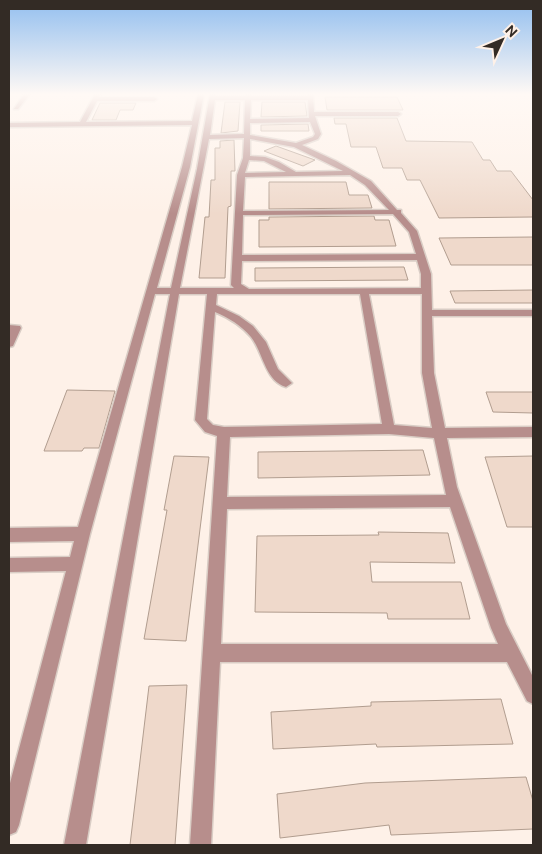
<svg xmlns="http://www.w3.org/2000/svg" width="542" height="854" viewBox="0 0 542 854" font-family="Ubuntu,sans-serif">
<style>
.building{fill:#efd9cb;stroke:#b19d8f}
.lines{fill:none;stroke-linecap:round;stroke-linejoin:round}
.minor-casing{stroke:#d9cdc5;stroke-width:3}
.minor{fill:#b78e8c;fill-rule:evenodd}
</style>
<rect width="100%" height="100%" fill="#fef1e8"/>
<path class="building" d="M325 97H397L403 110H327Z
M225 102H240L238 131 221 133Z
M262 102H305L307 116 261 117Z
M100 103H136L133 110H120L116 120H92Z
M334 118H397L406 141 472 142 483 160H490L497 171H511L533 200V217L439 218 420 180H407L402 168H383L376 147H351L346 124H335Z
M308 124 309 131H261V125Z
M234 140 235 171H231V206L228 207 225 278H199L205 217H209L211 180H215V148H220V141Z
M276 146 315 160 303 166 264 151Z
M269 182H346L349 195H368L372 208 269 209Z
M374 216 375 220H389L396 246 259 247V220H269V217Z
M533 237V265H451L439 238Z
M404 267 408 280 255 281V268Z
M533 290V303H455L450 291Z
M67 390 115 391 99 448H84L82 451H44Z
M486 392H533V413L493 412Z
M423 450 430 475 258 478V452Z
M174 456 209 457 186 641 144 639 167 510H164Z
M533 456V527H507L485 457Z
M378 532 448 533 455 563 370 562 372 582H461L470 619H388L387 613 255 612 257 536 379 535Z
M187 685 175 845H130L149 686Z
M501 699 513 744 377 747 376 744 273 749 271 712 371 706V702Z
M526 777 533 801V829L391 835 389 825 280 838 277 794 365 783Z"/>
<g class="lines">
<g class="minor-casing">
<path id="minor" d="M24 94H30L18 109H14Z
M95 94H101L99 97H154L157 99 154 101H97L86 122 192 121 198 94H204L190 167 157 288H171L197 169 210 94H216L215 96H245V94H251V96H307V94H313L314 112H398L401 114 398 116H315L321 134 318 139 302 145 336 161 371 181 397 210H401V213L417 231 431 274 432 310H533V316H432L434 373 445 428 533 427V437L447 438 457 487 506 624 533 677V704L527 701 507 662H220L211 845H190L217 436 205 432 195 420 207 294H179L86 845H64L170 294H155L90 534 19 825 16 832 9 835V787L66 571 9 572V558L70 557 74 541 9 542V528L78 527 182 167 192 125 9 127V123L80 122ZM215 100H245L244 134 210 135ZM251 100H308L309 118 250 119ZM310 122 315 134 313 137 296 143 250 135V123ZM244 138 243 158 237 175 231 285 234 288H180L209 139ZM250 139 294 147 343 171 296 172 279 162 265 157 250 156ZM249 160 264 161 286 172 245 173ZM350 175 365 185 389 210 243 211 245 177ZM393 214 409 232 416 254 242 255 243 215ZM417 260 421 274V288L249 289 241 284 242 261ZM217 294H360L382 424 224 427 213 425 207 419 215 312C229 318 241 325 251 337 263 352 265 381 286 387L292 383 278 369 266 342 253 326 239 316 216 305ZM369 294H422V373L432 428 394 425ZM389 434 434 438 446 495 227 497 230 437ZM450 507 491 628 498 644H221L227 509Z
M9 325 20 326 21 328 13 346 9 347Z"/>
</g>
<use href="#minor" class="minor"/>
</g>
<linearGradient id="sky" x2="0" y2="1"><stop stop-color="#93bfef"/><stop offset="0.44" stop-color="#fff9f5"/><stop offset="1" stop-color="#fff9f5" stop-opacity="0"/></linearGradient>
<rect width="542" height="214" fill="url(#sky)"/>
<rect width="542" height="854" fill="none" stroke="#332b25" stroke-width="20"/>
<g transform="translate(502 40) rotate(46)" stroke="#fef1e8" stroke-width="4" paint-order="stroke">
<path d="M0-4L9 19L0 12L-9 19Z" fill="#332b25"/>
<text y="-8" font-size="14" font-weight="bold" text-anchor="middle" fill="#332b25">N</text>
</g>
</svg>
